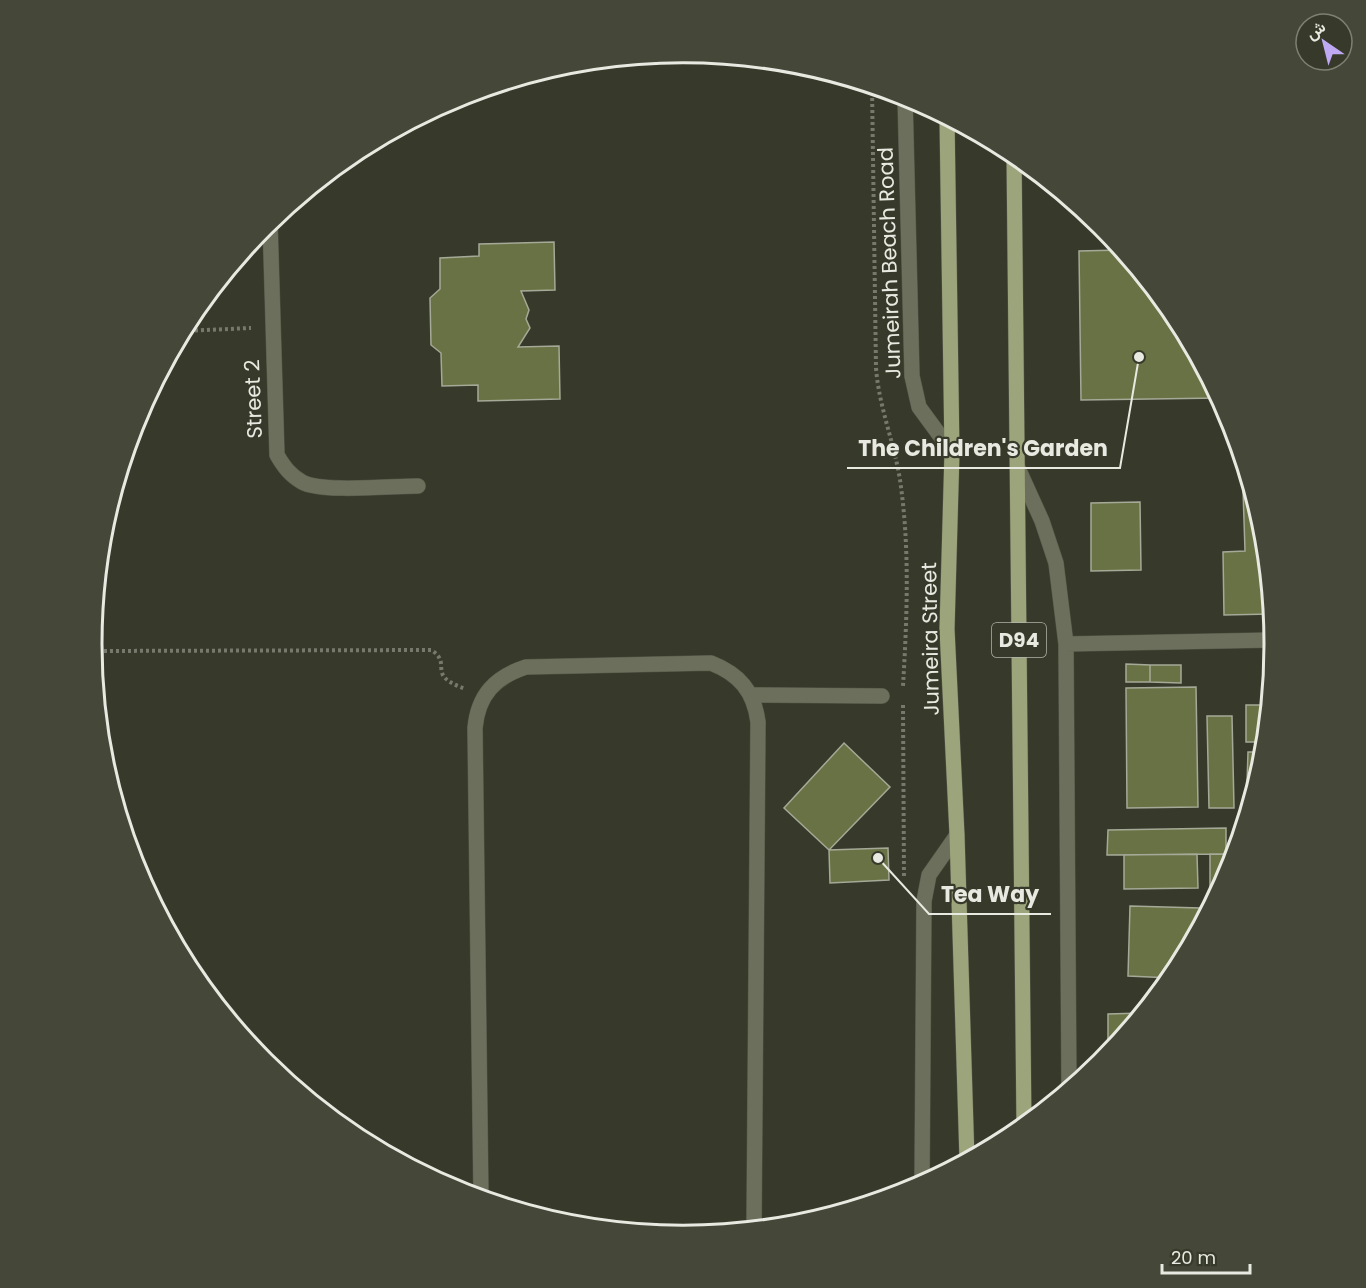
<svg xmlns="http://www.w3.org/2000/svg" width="1366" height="1288" viewBox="0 0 1366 1288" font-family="Poppins,Vazirmatn,sans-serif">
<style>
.building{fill:#697244;stroke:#a5a997;stroke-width:1.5}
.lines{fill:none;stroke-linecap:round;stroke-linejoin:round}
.minor-casing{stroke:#535647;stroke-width:16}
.major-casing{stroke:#535647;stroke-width:16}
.path{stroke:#76796b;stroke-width:4;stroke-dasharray:3 3;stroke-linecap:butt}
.minor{stroke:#6b6f5b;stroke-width:15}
.major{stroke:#9ca47c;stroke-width:15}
.labels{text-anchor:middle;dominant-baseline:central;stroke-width:4.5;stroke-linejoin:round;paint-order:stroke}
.shield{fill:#373a2a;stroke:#b3b5aa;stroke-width:1.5}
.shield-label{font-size:20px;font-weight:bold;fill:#e8eae1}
.street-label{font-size:21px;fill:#e8eae1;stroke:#373a2a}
.rim{fill:none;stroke:#e8eae1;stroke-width:3}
.leader{fill:none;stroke:#e8eae1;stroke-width:2}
.callout-dot{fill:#e8eae1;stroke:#373a2a;stroke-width:2}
.callout-label{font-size:22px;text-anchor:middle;font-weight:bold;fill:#e8eae1;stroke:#373a2a;stroke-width:4.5;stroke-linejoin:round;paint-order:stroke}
</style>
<rect width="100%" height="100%" fill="#373a2a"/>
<path class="building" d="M1107 233 1119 247H1107Z
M554 242 555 290 521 291 529 310 526 319 530 328 518 347 559 346 560 399 478 401V385L442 386 441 353 431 345 430 298 440 289V258L479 256V244Z
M1121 250 1175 316 1219 398 1081 400 1079 251Z
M1242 459 1263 529 1272 614 1224 615 1223 552 1245 551Z
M1140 502 1141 570 1091 571V503Z
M1126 664 1150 665V682H1126Z
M1150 665H1181V683L1150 682Z
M1196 687 1198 807 1127 808 1126 688Z
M1246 705H1268L1265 742H1246Z
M1207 716H1232L1234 808H1209Z
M844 743 890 787 829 850 784 808Z
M1248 752H1264L1246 815Z
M1226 828V854L1107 855 1108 830Z
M888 848 889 880 830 883 829 850Z
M1197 854 1198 888 1124 889V855Z
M1210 854H1226V876L1219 889H1210Z
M1210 889H1219L1210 906Z
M1130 906 1200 908 1199 927 1171 978 1128 976Z
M1141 1013 1119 1041H1108V1014Z"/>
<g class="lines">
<g class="minor-casing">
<path id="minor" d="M905 96 912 376 919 407 952 452
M270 221 277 455C284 467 290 475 302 482 321 493 393 486 418 486
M1018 468 1042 521 1056 563 1066 644 1069 1089
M1066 644 1274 640
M751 695 882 696
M922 1184 924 901 929 875 957 835
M481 1198 475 728C478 695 495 677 526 667L711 663C739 674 754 691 758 722L754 1228"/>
</g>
<g class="major-casing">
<path id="major" d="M947 118 952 452 947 629 957 835 967 1160
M1014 154 1024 1126"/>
</g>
<path class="path" d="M872 86 876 368C879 407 894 442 900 480 910 547 907 618 903 686
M183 331 251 328
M92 651 431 650C454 664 424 675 466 689
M903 705 904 878"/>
<use href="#minor" class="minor"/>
<use href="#major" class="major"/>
</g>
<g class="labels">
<rect class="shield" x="992" y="623" width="54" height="34" rx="4.5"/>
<g class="shield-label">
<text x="1019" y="640">D94</text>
</g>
<g class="street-label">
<text transform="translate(889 263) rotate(-92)">Jumeirah Beach Road</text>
<text transform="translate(253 399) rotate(-92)">Street 2</text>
<text transform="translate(930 639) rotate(-91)">Jumeira Street</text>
</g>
</g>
<path d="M0 0H1366V1288H0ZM102 644a581 581 0 1 1 1162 0a581 581 0 1 1-1162 0Z" fill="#454839" fill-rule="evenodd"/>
<path class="rim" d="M102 644a581 581 0 1 1 1162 0a581 581 0 1 1-1162 0Z"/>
<path class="leader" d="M1139 357L1120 468H847M878 858L929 914H1051"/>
<g class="callout-dot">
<circle cx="1139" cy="357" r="6"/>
<circle cx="878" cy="858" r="6"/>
</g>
<g class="callout-label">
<text x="983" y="456">The Children's Garden</text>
<text x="990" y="902">Tea Way</text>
</g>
<g transform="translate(1324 42) rotate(325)"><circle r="28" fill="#373a2a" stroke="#7e8073" stroke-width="1.5"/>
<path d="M0-4.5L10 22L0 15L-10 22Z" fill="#bfa9f4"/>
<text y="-9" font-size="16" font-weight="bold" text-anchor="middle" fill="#e8eae1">ش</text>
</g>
<path d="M1162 1264v9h88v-9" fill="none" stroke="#e8eae1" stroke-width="3"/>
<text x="1171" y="1264" font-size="18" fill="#e8eae1" stroke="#373a2a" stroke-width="4.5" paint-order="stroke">20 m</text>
</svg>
